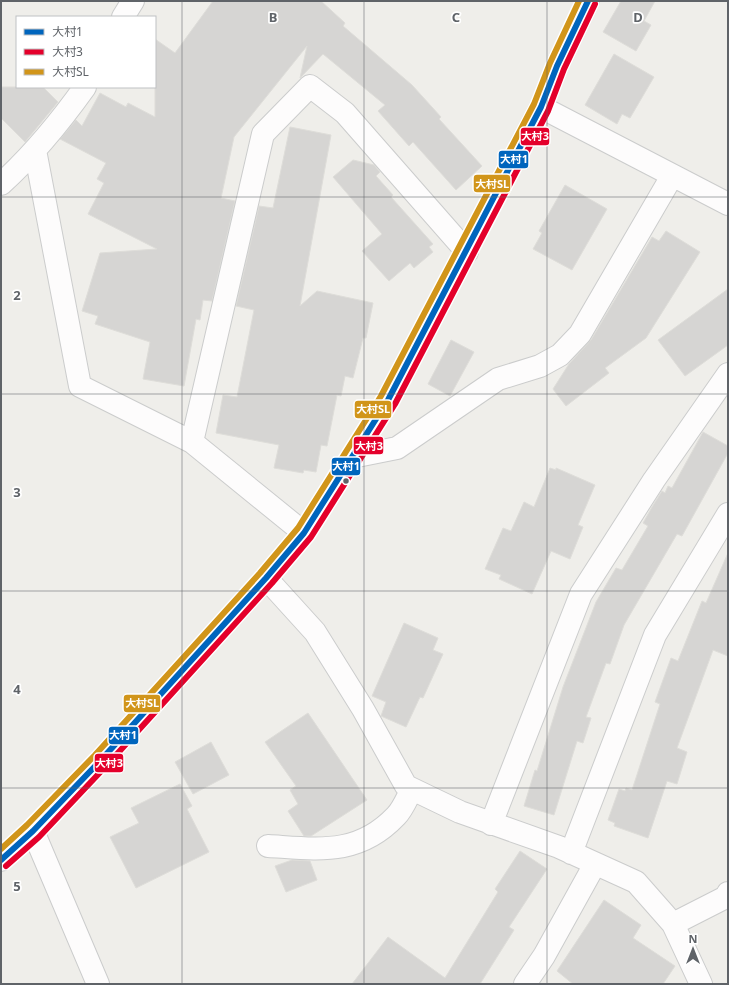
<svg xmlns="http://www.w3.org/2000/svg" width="729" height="985" viewBox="0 0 729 985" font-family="'Noto Sans','Noto Sans JP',sans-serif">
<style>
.building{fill:#d6d5d3;stroke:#deddd9}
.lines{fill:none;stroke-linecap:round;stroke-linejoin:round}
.minor-casing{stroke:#cbcccc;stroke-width:24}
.minor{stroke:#fdfcfc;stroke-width:22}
.bus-1-casing{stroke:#fff;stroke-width:9}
.bus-2-casing{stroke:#fff;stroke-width:9}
.bus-3-casing{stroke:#fff;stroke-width:9}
.bus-1{stroke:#0065bd;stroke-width:6}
.bus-2{stroke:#e4002b;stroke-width:6}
.bus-3{stroke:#d1951a;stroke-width:6}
.grid{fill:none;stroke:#5f6368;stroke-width:1;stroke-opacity:0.55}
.bus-dot{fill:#5f6368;stroke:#fff;stroke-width:1.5}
.grid-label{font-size:13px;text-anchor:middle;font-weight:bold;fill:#5f6368;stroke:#fff;stroke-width:3.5;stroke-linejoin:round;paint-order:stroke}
.line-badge{stroke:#fff;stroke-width:1.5}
.badge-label{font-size:11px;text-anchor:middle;font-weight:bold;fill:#fff}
</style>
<rect width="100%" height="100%" fill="#efeeea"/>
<path class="building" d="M213 1H321L345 23 343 26 412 85 441 117 439 119 482 166 456 190 413 142 409 146 378 111 385 105 323 54 300 78 307 46 234 137 221 198 235 201 212 301 203 300 200 320 196 319 184 386 143 379 150 342 95 324 98 316 82 311 100 253 157 249 88 214 104 183 97 179 106 163 60 139 76 120 82 126 100 93 126 107 128 103 155 117V39L175 53Z
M621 1H655L644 21 651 25 636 51 603 32Z
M614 54 654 77 630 118 622 114 617 124 585 105Z
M1 87H43L58 102 25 142 1 118Z
M290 127 331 135 300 306 317 291 373 303 366 338H363L353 378 345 376 341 396 337 395 327 446 321 445 316 472 304 470 303 473 274 468 279 445 216 433 223 395 237 397 254 310 236 306 259 206 273 208Z
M353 160 374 165 380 172 376 176 393 195 391 197 433 244 429 247 433 252 414 268 410 263 389 281 362 251 382 234 333 177Z
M565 185 607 209 572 270 533 249 542 233 539 231Z
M666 231 700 252 646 338 605 368 609 373 566 406 553 389 569 364 591 340 652 237 659 241Z
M728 289V345L685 376 658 340Z
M451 340 474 352 450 396 428 384Z
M703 432 728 446V453L682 536 677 534 624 625 610 664 606 663 586 717 591 718 583 743 577 741 554 815 524 806 535 770 537 771 563 687 596 602 616 568 622 570 648 526 643 523 652 507 662 491 665 493 668 486 672 488Z
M550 468 556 470V468L595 485 578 525 583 527 570 559 551 551 532 594 499 579 501 575 485 569 503 528 511 531 524 502 534 507Z
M728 553V656L713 650 677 748 687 752 677 784 667 781 648 838 614 826 615 823 608 820 619 789 625 791 626 788 632 790 660 704 655 702 671 658 678 661 702 601 706 603Z
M404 623 438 638 433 650 443 654 423 698 420 697 406 727 381 716 386 702 372 696Z
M308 713 367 800 311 836H304L288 811 298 804 290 790 296 786 265 742Z
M211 742 229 775 193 794 175 762Z
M180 784 192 806 187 809 209 852 136 888 110 837 139 823 131 808Z
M520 851 547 869 509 927 514 930 480 984H352L388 937 445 978 498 892 495 889Z
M292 860 310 861 317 880 286 892 275 866Z
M604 900 641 925 633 938 675 966 663 984H573L557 971Z"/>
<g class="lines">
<g class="minor-casing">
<path id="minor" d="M123 17 133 1
M541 107 728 204
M35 150 80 386 192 442 304 533
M1 184C33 155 60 122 85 87
M192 442 263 134 310 86 345 113 467 252
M352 457 397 448 498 379 540 366 560 355 580 334 672 176
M266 578 315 632 363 709 406 786 460 812 559 847 636 882 673 924 701 984
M491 824 581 594 654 480 728 374
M33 831 98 984
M268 846C319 849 358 856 396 816 403 809 407 798 412 789
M571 853 655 635 728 514
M1 860 33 831 101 760 266 578 304 533 388 400 541 107 557 66 588 1
M673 924 726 897 728 893
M525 984 544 956 595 864"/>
</g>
<use href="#minor" class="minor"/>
<g class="bus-1-casing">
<path id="bus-1" d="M1 860 33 831 101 760 266 578 304 533 388 400 541 107 557 66 588 1"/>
</g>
<g class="bus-2-casing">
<path id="bus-2" d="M6 866 39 837 107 765 272 583 311 537 395 404 548 111 564 69 595 4"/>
</g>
<g class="bus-3-casing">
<path id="bus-3" d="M1 849 27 825 95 755 260 573 298 528 381 396 534 104 550 63 579 1"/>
</g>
<use href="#bus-1" class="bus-1"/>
<use href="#bus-2" class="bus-2"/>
<use href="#bus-3" class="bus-3"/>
</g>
<path class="grid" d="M182 1V984M364 1V984M547 1V984M1 197H728M1 394H728M1 591H728M1 788H728"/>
<circle class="bus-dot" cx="346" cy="481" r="3.5"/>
<g class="grid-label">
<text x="273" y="22">B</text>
<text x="456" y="22">C</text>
<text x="638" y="22">D</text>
<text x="17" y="300">2</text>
<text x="17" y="497">3</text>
<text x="17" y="694">4</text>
<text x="17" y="891">5</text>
</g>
<g class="line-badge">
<rect x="520" y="127" width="30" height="19" rx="4" fill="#e4002b"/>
<rect x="498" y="150" width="31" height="19" rx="4" fill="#0065bd"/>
<rect x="473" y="174" width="38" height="19" rx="4" fill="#d1951a"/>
<rect x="354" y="400" width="38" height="19" rx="4" fill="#d1951a"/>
<rect x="353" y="436" width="31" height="19" rx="4" fill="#e4002b"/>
<rect x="331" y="457" width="30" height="19" rx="4" fill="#0065bd"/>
<rect x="123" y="694" width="38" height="19" rx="4" fill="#d1951a"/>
<rect x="108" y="726" width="31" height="19" rx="4" fill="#0065bd"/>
<rect x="94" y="753" width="30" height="20" rx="4" fill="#e4002b"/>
</g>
<g class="badge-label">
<text x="535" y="140">大村3</text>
<text x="514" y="163">大村1</text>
<text x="492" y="188">大村SL</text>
<text x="373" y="413">大村SL</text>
<text x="369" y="450">大村3</text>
<text x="346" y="470">大村1</text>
<text x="142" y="707">大村SL</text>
<text x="123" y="739">大村1</text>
<text x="109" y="767">大村3</text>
</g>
<rect width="729" height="985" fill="none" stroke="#5f6368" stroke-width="4"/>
<rect x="16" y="16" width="140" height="72" fill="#ffffff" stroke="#bfc1c3"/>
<rect x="24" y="29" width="20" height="6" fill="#0065bd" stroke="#bfc1c3"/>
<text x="52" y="36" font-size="12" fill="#5f6368">大村1</text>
<rect x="24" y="49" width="20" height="6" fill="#e4002b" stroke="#bfc1c3"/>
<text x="52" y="56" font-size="12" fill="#5f6368">大村3</text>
<rect x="24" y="69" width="20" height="6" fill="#d1951a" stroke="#bfc1c3"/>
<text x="52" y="76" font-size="12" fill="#5f6368">大村SL</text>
<g transform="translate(693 949)" stroke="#ffffff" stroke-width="3" paint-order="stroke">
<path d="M0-3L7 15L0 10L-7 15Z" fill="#5f6368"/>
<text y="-6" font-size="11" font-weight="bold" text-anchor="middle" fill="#5f6368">N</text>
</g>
</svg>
